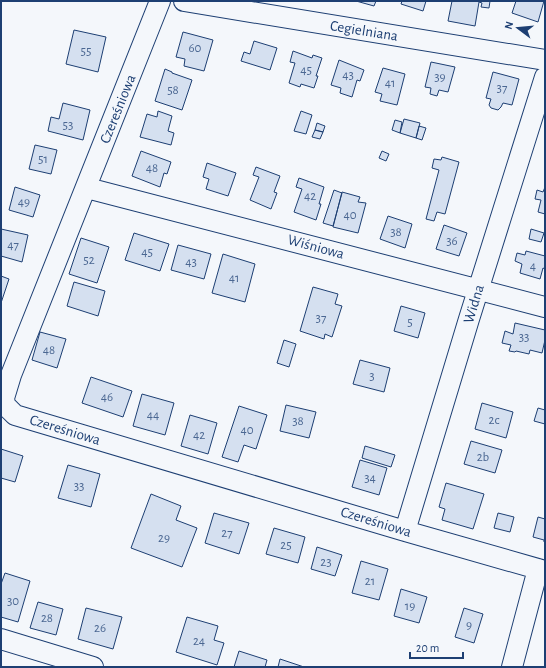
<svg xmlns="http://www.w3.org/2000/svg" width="546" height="668" viewBox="0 0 546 668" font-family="'Alegreya Sans',sans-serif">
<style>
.building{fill:#d5e0f0;stroke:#1d3f73}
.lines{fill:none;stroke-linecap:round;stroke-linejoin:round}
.minor-casing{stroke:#1d3f73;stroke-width:22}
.minor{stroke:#f4f7fb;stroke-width:20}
.labels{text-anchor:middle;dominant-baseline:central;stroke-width:3;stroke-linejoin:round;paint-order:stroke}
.number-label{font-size:13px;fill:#4b6792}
.street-label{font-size:15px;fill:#1d3f73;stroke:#f4f7fb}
</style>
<rect width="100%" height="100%" fill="#f4f7fb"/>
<path class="building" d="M356 1H376L374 6Z
M402 1H426L423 11 401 4Z
M452 1H490L489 8 481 7 482 3 479 2 475 26 448 21Z
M516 1H544L538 22 512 13Z
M74 30 106 37 98 72 66 64Z
M183 32 213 40 204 71 184 66 185 59 176 57Z
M254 41 277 48 270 70 241 61 244 52 250 54Z
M293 51 312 58 313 55 322 58 316 76H318L314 88 301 84 300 87 289 83 295 63 290 62Z
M339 60 364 70 360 81 357 80 352 97 340 93 341 88 331 85Z
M431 62 455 67 448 92 439 90 437 96 430 94 431 88 425 87Z
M383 68 405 74 397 105 380 101 382 94 375 92Z
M165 69 172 72V73L192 80 182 110 155 101Z
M493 72 519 79 512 105 503 103 501 107 498 110 491 108 489 105 491 99 486 98Z
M63 103 90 110 83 140 48 131 51 117 59 119Z
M158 111 172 116 168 131 174 133 171 145 140 137 147 114 157 117Z
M301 111 312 115 306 134 294 131Z
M404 119 420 123 416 138 400 133Z
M395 120 402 122 400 133 392 130Z
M317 123 325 126 323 132 315 130Z
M419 126 426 128 422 140 416 138Z
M315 130 323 132 320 139 312 137Z
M35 145 57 150 51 174 29 169Z
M141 151 171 162 167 174 164 173 160 187 132 176Z
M382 151 389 154 386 161 379 158Z
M442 157 459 162 445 214 437 212 434 221 426 219 439 170 432 168 434 159 441 160Z
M207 163 236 173 228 196 206 189 209 179 203 177Z
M256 167 280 176 274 192 277 193 271 209 250 200 259 177 253 175Z
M299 178 324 187 319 204H321L316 220 294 212 302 189 296 187Z
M15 187 40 195 33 217 9 210Z
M545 187V214L538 212 541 200 535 199 537 190 543 192Z
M334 190 342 193 333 226 323 223Z
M342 192 360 197 358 202 366 203 358 233 333 227Z
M388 216 412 224 405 248 380 239Z
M444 225 467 233 459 256 436 249Z
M1 229 28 235 22 262 1 256Z
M531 229 544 233 541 242 529 239Z
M134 233 169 244 160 271 125 260Z
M81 238 109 247 97 283 69 274Z
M178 245 211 254 204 279 171 270Z
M526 251 545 256V269L543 268 540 279 520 273 522 264 515 261 517 253 525 255Z
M223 254 255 264 245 302 212 293Z
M1 276 9 279 1 303Z
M74 282 105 291 98 316 67 306Z
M313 287 338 294 335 304 342 306 332 337 325 334 324 339 300 331Z
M401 306 425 313 418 338 394 331Z
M515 323 545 330V340L542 353 530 350 529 354 516 351 515 352 509 351 511 345 502 343 505 331 513 334Z
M40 332 66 339 57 368 32 360Z
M284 340 296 344 289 367 277 363Z
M360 360 390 368 384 392 353 384Z
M91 377 132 391 123 417 82 403Z
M142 394 174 403 165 435 133 426Z
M482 403 513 412 506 438 475 429Z
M286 405 316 412 309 438 280 431Z
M239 406 267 415 256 449 244 445 238 462 222 457Z
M538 408 545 410V424L534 421Z
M190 415 217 423 208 454 181 446Z
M471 441 502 450 495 473 464 464Z
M365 446 395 455 391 467 362 458Z
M1 449 23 456 15 482 1 478Z
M360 460 387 468 379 495 352 487Z
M68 465 100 474 91 507 58 498Z
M446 483 484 494 473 529 442 520 445 509 439 507Z
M151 494 181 506 176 520 197 528 182 567 131 548Z
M214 513 249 523 239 554 205 543Z
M498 513 514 517 510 532 494 528Z
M538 517 545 519V543L544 542V540L533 537Z
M274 528 305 537 298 563 266 554Z
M317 547 342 555 335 576 311 569Z
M361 561 388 569 379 600 352 593Z
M5 573 30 581 18 622 1 617V584Z
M401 589 427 597 419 623 394 616Z
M38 602 63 609 56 635 30 628Z
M86 608 122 617 113 649 78 639Z
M464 608 483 614 474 643 455 637Z
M187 617 218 626 214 640 224 643 217 665 176 652Z
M239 651 267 660 265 667H234Z
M280 659 304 667H278Z"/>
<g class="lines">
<g class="minor-casing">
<path id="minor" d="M160 1 11 375 4 398 5 405 15 415 405 531 545 571
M184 1 545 60
M87 188 545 307
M405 531 469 319 545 77
M1 639 93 667
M512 667 538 569"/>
</g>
<use href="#minor" class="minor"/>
</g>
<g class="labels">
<g class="number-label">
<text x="195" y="48">60</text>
<text x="86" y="51">55</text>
<text x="306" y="70">45</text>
<text x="348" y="75">43</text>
<text x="440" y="77">39</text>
<text x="390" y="83">41</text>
<text x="502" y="88">37</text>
<text x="173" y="90">58</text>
<text x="68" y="125">53</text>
<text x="43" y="159">51</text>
<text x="152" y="168">48</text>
<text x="310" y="196">42</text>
<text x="24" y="202">49</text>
<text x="350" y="215">40</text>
<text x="396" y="232">38</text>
<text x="452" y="241">36</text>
<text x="13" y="245">47</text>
<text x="147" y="252">45</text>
<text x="89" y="260">52</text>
<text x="191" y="262">43</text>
<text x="533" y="266">4</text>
<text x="234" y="278">41</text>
<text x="321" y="318">37</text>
<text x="410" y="322">5</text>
<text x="524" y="337">33</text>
<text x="49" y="350">48</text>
<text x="372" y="376">3</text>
<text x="107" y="397">46</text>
<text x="153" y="415">44</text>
<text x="494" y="420">2c</text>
<text x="298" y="421">38</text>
<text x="247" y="430">40</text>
<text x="199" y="435">42</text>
<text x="483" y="457">2b</text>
<text x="370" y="478">34</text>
<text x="79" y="486">33</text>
<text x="227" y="533">27</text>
<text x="164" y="538">29</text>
<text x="286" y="545">25</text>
<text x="326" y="562">23</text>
<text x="370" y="581">21</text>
<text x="13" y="601">30</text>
<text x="410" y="606">19</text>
<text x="47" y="618">28</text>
<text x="469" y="625">9</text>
<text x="100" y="628">26</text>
<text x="199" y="641">24</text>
</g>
<g class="street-label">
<text transform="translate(364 31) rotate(9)">Cegielniana</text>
<text transform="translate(118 109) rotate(-68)">Czereśniowa</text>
<text transform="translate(316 247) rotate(15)">Wiśniowa</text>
<text transform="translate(474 304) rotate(-73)">Widna</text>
<text transform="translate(65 430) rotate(17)">Czereśniowa</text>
<text transform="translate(376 522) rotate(17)">Czereśniowa</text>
</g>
</g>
<rect width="546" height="668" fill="none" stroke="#1d3f73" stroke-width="4"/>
<g transform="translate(518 28) rotate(286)" stroke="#f4f7fb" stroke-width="3" paint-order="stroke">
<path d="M0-3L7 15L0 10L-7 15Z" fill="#1d3f73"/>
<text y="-6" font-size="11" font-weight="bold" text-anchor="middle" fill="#1d3f73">N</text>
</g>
<path d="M410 652v6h53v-6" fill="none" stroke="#1d3f73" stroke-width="2"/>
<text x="416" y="652" font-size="12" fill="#1d3f73" stroke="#f4f7fb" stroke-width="3" paint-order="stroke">20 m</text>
</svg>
